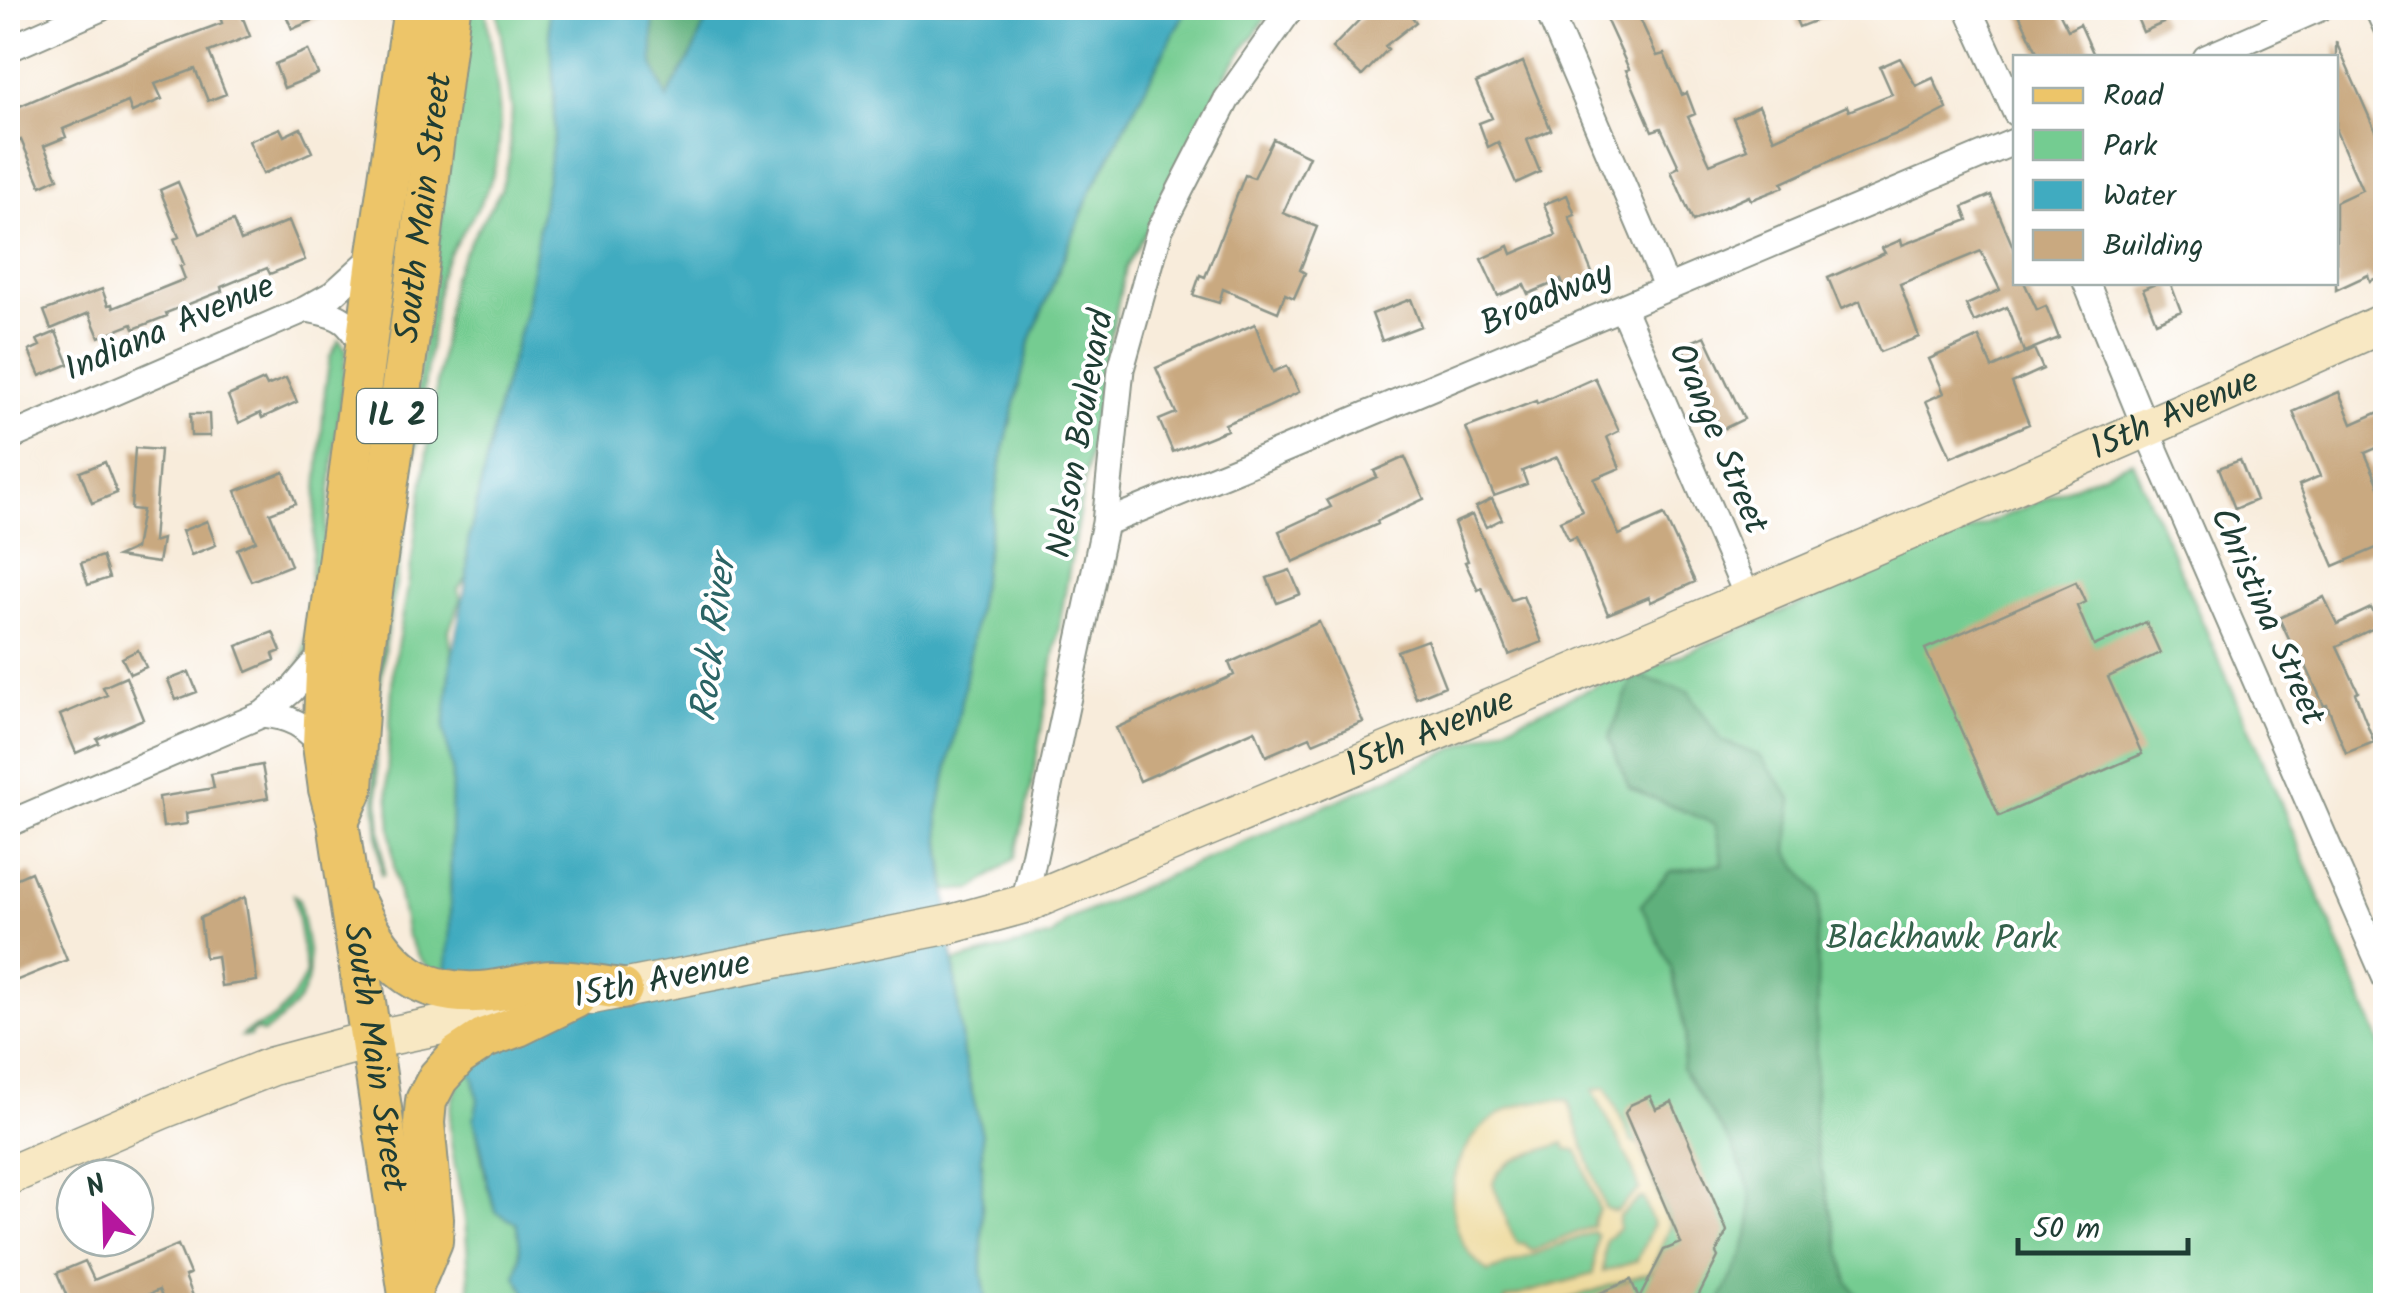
<svg xmlns="http://www.w3.org/2000/svg" width="2393" height="1313" viewBox="0 0 2393 1313" font-family="Kalam,sans-serif">
<style>
.green{fill:#74cc91;stroke:#4a8462;stroke-width:2.5}
.forest{fill:#5fb07b;stroke:#3f7658;stroke-width:2.5}
.sand{fill:#eeda9e;stroke:#868c69;stroke-width:2.5;fill-rule:evenodd}
.water{fill:#40abc0;stroke:#30747a;stroke-width:2.5}
.building{fill:#c9a980}
.lines{fill:none;stroke-linecap:round;stroke-linejoin:round}
.street-casing{stroke:#8c9488;stroke-width:29}
.secondary-casing{stroke:#8c9488;stroke-width:41}
.primary-casing{stroke:#8c9488;stroke-width:44}
.street{stroke:#fff;stroke-width:25}
.secondary{stroke:#f8e8c3;stroke-width:38}
.primary{stroke:#edc569;stroke-width:40}
.labels{text-anchor:middle;dominant-baseline:central;stroke-width:8;stroke-linejoin:round;paint-order:stroke}
.shield{fill:#fff;stroke:#627771;stroke-width:2.5}
.shield-label{font-size:32px;font-weight:bold;fill:#1f3d34}
.street-label{font-size:35px;fill:#1f3d34;stroke:#fff}
.park-label{font-size:35px;fill:#34614b;stroke:#fff}
.water-label{font-size:38px;font-style:italic;fill:#2b6465;stroke:#fff}
</style>
<rect width="100%" height="100%" fill="#fff"/>
<filter id="ink" filterUnits="userSpaceOnUse"><feTurbulence type="fractalNoise" baseFrequency=".01" numOctaves="2"/><feDisplacementMap in="SourceGraphic" scale="20" xChannelSelector="R" yChannelSelector="G"/><feConvolveMatrix kernelMatrix="1 2 1 2 8 2 1 2 1" color-interpolation-filters="sRGB"/></filter>
<filter id="wash" filterUnits="userSpaceOnUse"><feTurbulence type="fractalNoise" baseFrequency=".0048" numOctaves="4" result="noise"/><feDisplacementMap in="SourceGraphic" scale="40" xChannelSelector="R" yChannelSelector="G"/><feGaussianBlur stdDeviation="2.25" result="paint"/><feColorMatrix in="noise" values="0 0 0 0 0 0 0 0 0 0 0 0 0 0 0 0 0 1.4 0 .05"/><feComposite in="paint" operator="in"/></filter>
<g filter="url(#wash)">
<rect width="100%" height="100%" fill="#f8ecdb"/>
<path class="green" d="M470 8H486C492 69 514 133 486 192 472 223 447 248 439 281L398 574 385 644 379 699 376 762 384 874 381 875 373 772 376 687Z
M497 8H548L554 88V134L525 313 500 399 468 543 467 577 458 589 461 600 449 630 452 656 448 690 453 694 444 729 452 769 449 951 446 975 427 967 417 954 407 935 394 870 387 776 393 668 407 593 452 278 469 243 501 190 509 160 512 110Z
M1187 8H1273L1226 74 1182 170 1125 268 1101 386 1031 789 1015 858 973 889 947 891 938 814 964 689 1002 457 1031 338 1090 194Z
M339 340 347 350 311 649 297 666 303 657 305 645 325 390 330 357Z
M2132 461 2263 760 2385 1055V1305H987L982 1272V1135L963 1054 954 962 1052 936 1068 920 1625 673 1635 675Z
M294 895 299 899C310 964 325 991 263 1033L257 1030 250 1033V1036H241C248 1029 254 1028 264 1024 283 1015 294 996 304 978L306 972Z
M467 1070 474 1078 478 1100 474 1119 487 1184 496 1212 516 1223C521 1242 521 1257 517 1276L532 1305H470C469 1277 468 1248 465 1220 459 1173 433 1111 467 1070Z"/>
<path class="forest" d="M653 8H714C703 22 700 38 692 54 683 71 674 82 667 100L653 64Z
M1634 675 1688 691 1722 741 1760 756 1792 799 1788 852 1819 896 1814 1138 1848 1282 1866 1305H1718L1743 1254 1751 1224 1750 1189 1733 1147 1682 1069 1686 1035 1671 967 1641 905 1670 871 1723 864 1715 824 1629 788 1609 738Z"/>
<path class="sand" d="M1606 1087 1632 1142 1639 1144 1670 1225 1651 1272 1553 1304 1550 1301 1537 1305H1504L1505 1299 1593 1274 1597 1235 1593 1232 1488 1272C1432 1229 1445 1141 1507 1110 1526 1100 1547 1101 1568 1100L1605 1208 1616 1212 1640 1189 1629 1161 1593 1090ZM1564 1143 1566 1150 1578 1151 1599 1210 1594 1219 1593 1226 1532 1251 1524 1243 1518 1244 1513 1236 1493 1184C1499 1157 1541 1152 1564 1143ZM1640 1198H1643L1653 1224 1637 1261 1603 1272 1606 1240 1619 1229V1217Z"/>
<path class="water" d="M548 8H653V64L667 99C674 82 684 69 692 54 700 38 703 22 714 8H1187L1090 193 1031 338 1002 457 964 689 938 814 963 1054 982 1135V1272L987 1305H532L516 1276C521 1257 521 1242 516 1223L496 1212 487 1184 483 1156 474 1119 478 1100 474 1078 467 1070 446 975 450 929 452 769 444 729 452 656 467 577 468 543 500 399 525 313 554 134V88Z"/>
<g id="blocks">
<path class="building" d="M235 8H239L250 36 209 52 226 94 208 101 195 69 155 84 162 99 132 112 128 102 63 129 66 137 44 146 58 178 41 186 21 140 8 146V111L157 47 222 23 219 14Z
M283 8H343L292 29Z
M1371 8H1405L1416 22 1385 46 1388 49 1362 76 1332 48Z
M1601 8H1635L1657 56 1664 54 1682 95 1687 93 1695 114 1688 117 1710 164 1747 149 1733 118 1759 106 1774 139 1847 106 1849 111 1892 94 1880 67 1900 58 1916 86 1933 78 1947 109 1902 132 1854 150 1782 183 1784 187 1751 200 1749 196 1693 221 1671 171 1679 167 1661 128 1652 131 1626 70 1629 69Z
M1791 8H1846V9L1799 27Z
M2016 8H2057L2068 30 2080 24 2093 53 2082 58H2040Z
M2133 8H2157L2163 23 2143 32Z
M2336 42 2386 155V274L2370 281 2368 275 2336 290V202L2362 190 2336 131Z
M308 50 318 74 284 88 275 64Z
M1523 62 1551 130 1527 140 1540 172 1516 183 1498 142 1488 147 1479 123 1492 118 1476 83Z
M280 128 284 136 301 128 312 152 263 174 249 141Z
M1273 139 1309 156 1283 213 1317 227 1300 270 1305 273 1294 298 1285 294 1278 312 1223 289 1219 303 1193 295 1200 275 1205 277 1245 175 1254 178Z
M178 182 200 234 233 221 241 241 289 221 305 260 270 274 267 268 221 287 222 291 166 313 167 316 134 329 132 324 99 337 89 313 51 329 44 311 102 289 108 305 112 304 113 308 185 279 180 266 184 265 174 239 179 237 160 190Z
M1567 195 1575 215 1569 217 1593 275 1564 287 1561 280 1528 294 1524 285 1498 296 1481 259 1509 246 1512 254 1556 235 1544 204Z
M1991 195 2016 254V282H2024L2037 310 2046 306 2059 338 2024 352 2007 307 1974 322 1966 305 2000 290 1981 251 1900 284 1919 337 1880 352 1860 301 1841 309 1828 278 1885 253 1882 248 1901 240 1902 245 1968 220 1963 207Z
M2160 282H2170L2181 311 2156 322 2143 289Z
M1411 299 1421 326 1382 341 1372 314Z
M1255 324 1273 372 1287 366 1299 392 1266 408 1225 424 1227 430 1173 452 1159 420 1176 413 1156 368Z
M56 332 69 364 40 376 29 351 40 346 37 340Z
M1705 336 1744 419 1721 430 1682 346Z
M1979 337 1992 368 2034 349 2043 369 2012 383 2029 424 1951 457 1926 401 1944 393 1929 359Z
M286 378 297 402 262 418 260 413 239 423 228 396 264 380 267 386Z
M1595 378 1619 431 1607 437 1620 468 1594 479 1619 535 1664 515 1695 582 1651 602 1649 597 1608 614 1576 537 1569 540 1560 521 1583 511 1557 457 1522 471 1527 484 1494 496 1466 428 1536 401 1537 404Z
M2339 392 2352 424 2386 409V444L2365 453 2386 502V544L2334 566 2299 485 2320 476 2293 412Z
M190 414H209L210 436H191Z
M135 448 160 450 153 542 162 539 158 563 117 557 135 549 142 510 131 509Z
M1405 457 1424 499 1377 521 1378 524 1293 562 1279 531 1331 507 1327 500 1377 477 1374 471Z
M2240 460 2256 500 2235 509 2219 468Z
M105 462 117 493 92 503 80 472Z
M284 472 296 503 270 513 291 565 251 581 237 549 256 541 236 491Z
M1492 499 1502 519 1486 527 1476 507Z
M1472 515 1511 600 1523 596 1542 642 1509 655 1482 588 1478 590 1465 562 1468 561 1454 523Z
M207 521 216 545 191 555 182 531Z
M102 556 109 578 88 585 81 563Z
M1290 570 1300 594 1277 603 1267 578Z
M2076 582 2085 602 2077 606 2094 646 2146 622 2160 653 2108 677 2142 754 1999 816 1925 649Z
M2324 597 2337 624 2371 608 2380 625 2337 646 2358 691 2355 693 2374 742 2346 753 2327 705 2324 706 2297 646 2293 648 2279 618Z
M1319 622 1363 722 1313 743 1310 737 1266 756 1255 730 1140 781 1116 728 1234 675 1229 663Z
M273 632 281 651 273 654 275 660 247 672 237 646Z
M1427 640 1445 686 1416 698 1397 651Z
M138 650 146 667 130 674 122 658Z
M189 672 197 692 176 700 168 680Z
M126 677 143 719 97 739 99 743 76 753 60 715 107 695 103 687Z
M262 765 268 798 186 813 187 824 163 827 159 797 214 788 211 774Z
M31 872 67 960 8 984V882Z
M245 897 257 981 221 986 217 956 205 958 200 918Z
M1650 1096 1656 1109 1672 1102 1727 1231 1716 1253 1718 1257 1693 1306H1569L1631 1280 1639 1299 1664 1250 1681 1243 1625 1113 1630 1105Z
M178 1245 190 1274 185 1276 197 1306H166L159 1290 122 1306H71L57 1273 85 1261 94 1280Z"/>
</g>
</g>
<g filter="url(#ink)">
<use href="#blocks" fill-opacity="0" stroke="#8c9488" stroke-width="2.5"/>
<g class="lines">
<g class="street-casing">
<path id="street" d="M1547 8 1667 288
M1968 8 2016 113
M2377 8 2386 27
M8 49 101 8
M2206 58 2320 8
M2086 282 2146 429 2386 979
M1622 307 1749 600
M306 309C341 315 349 319 365 351
M8 438 306 309 333 294 378 253
M1105 523 1264 458 2016 141
M263 714C293 717 302 725 323 745
M8 824 263 714 292 690 327 649
M1024 904 1105 523 1121 369 1160 229 1227 99 1291 8"/>
</g>
<g class="secondary-casing">
<g id="secondary">
<path id="s1" d="M592 995 951 924 1024 904C1479 713 1935 524 2386 322"/>
<path d="M8 1176 161 1110 273 1066 370 1040 538 1005"/>
</g>
</g>
<g class="primary-casing">
<g id="primary">
<path id="s2" d="M414 8 378 253 327 649 323 745 329 789 338 822 409 1295 415 1306"/>
<path id="s3" d="M338 822 353 788 361 668 410 330 450 8"/>
<path d="M357 906C384 967 422 999 490 991 510 989 531 982 552 981 575 981 599 986 622 989"/>
<path d="M409 1296 432 1241 433 1219 424 1123 426 1101 438 1078 458 1056 485 1038 518 1026 575 998"/>
</g>
</g>
<use href="#street" class="street"/>
<use href="#secondary" class="secondary"/>
<use href="#primary" class="primary"/>
</g>
</g>
<g class="labels">
<rect class="shield" x="357" y="389" width="80" height="54" rx="8"/>
<g class="shield-label">
<text x="397" y="416">IL 2</text>
</g>
<g class="street-label">
<text stroke="none"><textPath href="#s3" startOffset="622">South Main Street</textPath></text>
<text transform="translate(1547 300) rotate(-23)">Broadway</text>
<text transform="translate(170 329) rotate(-23)">Indiana Avenue</text>
<text stroke="none"><textPath href="#s1" startOffset="1692">15th Avenue</textPath></text>
<text transform="translate(1082 434) rotate(-80)">Nelson Boulevard</text>
<text transform="translate(1717 439) rotate(67)">Orange Street</text>
<text transform="translate(2266 617) rotate(66)">Christina Street</text>
<text stroke="none"><textPath href="#s1" startOffset="882">15th Avenue</textPath></text>
<text transform="translate(662 981) rotate(-11)">15th Avenue</text>
<text stroke="none"><textPath href="#s2" startOffset="1060">South Main Street</textPath></text>
</g>
<g class="park-label">
<text x="1942" y="940">Blackhawk Park</text>
</g>
<g class="water-label">
<text transform="translate(715 639) rotate(-83)">Rock River</text>
</g>
</g>
<rect width="2393" height="1313" fill="none" stroke="#fff" stroke-width="40"/>
<rect x="2013" y="55" width="325" height="230" fill="#ffffff" stroke="#a5b1ae" stroke-width="2.5"/>
<rect x="2033" y="88" width="50" height="15" fill="#edc569" stroke="#a5b1ae" stroke-width="2.5"/>
<text x="2103" y="105" font-size="30" fill="#1f3d34">Road</text>
<rect x="2033" y="130" width="50" height="30" fill="#74cc91" stroke="#a5b1ae" stroke-width="2.5"/>
<text x="2103" y="155" font-size="30" fill="#1f3d34">Park</text>
<rect x="2033" y="180" width="50" height="30" fill="#40abc0" stroke="#a5b1ae" stroke-width="2.5"/>
<text x="2103" y="205" font-size="30" fill="#1f3d34">Water</text>
<rect x="2033" y="230" width="50" height="30" fill="#c9a980" stroke="#a5b1ae" stroke-width="2.5"/>
<text x="2103" y="255" font-size="30" fill="#1f3d34">Building</text>
<g transform="translate(105 1208) rotate(337)"><circle r="48" fill="#ffffff" stroke="#a5b1ae" stroke-width="2.5"/>
<path d="M0-8L18 38L0 25L-18 38Z" fill="#b5179e"/>
<text y="-15" font-size="28" font-weight="bold" text-anchor="middle" fill="#1f3d34">N</text>
</g>
<path d="M2018 1238v15h170v-15" fill="none" stroke="#1f3d34" stroke-width="5"/>
<text x="2033" y="1238" font-size="30" fill="#1f3d34" stroke="#ffffff" stroke-width="8" paint-order="stroke">50 m</text>
</svg>
